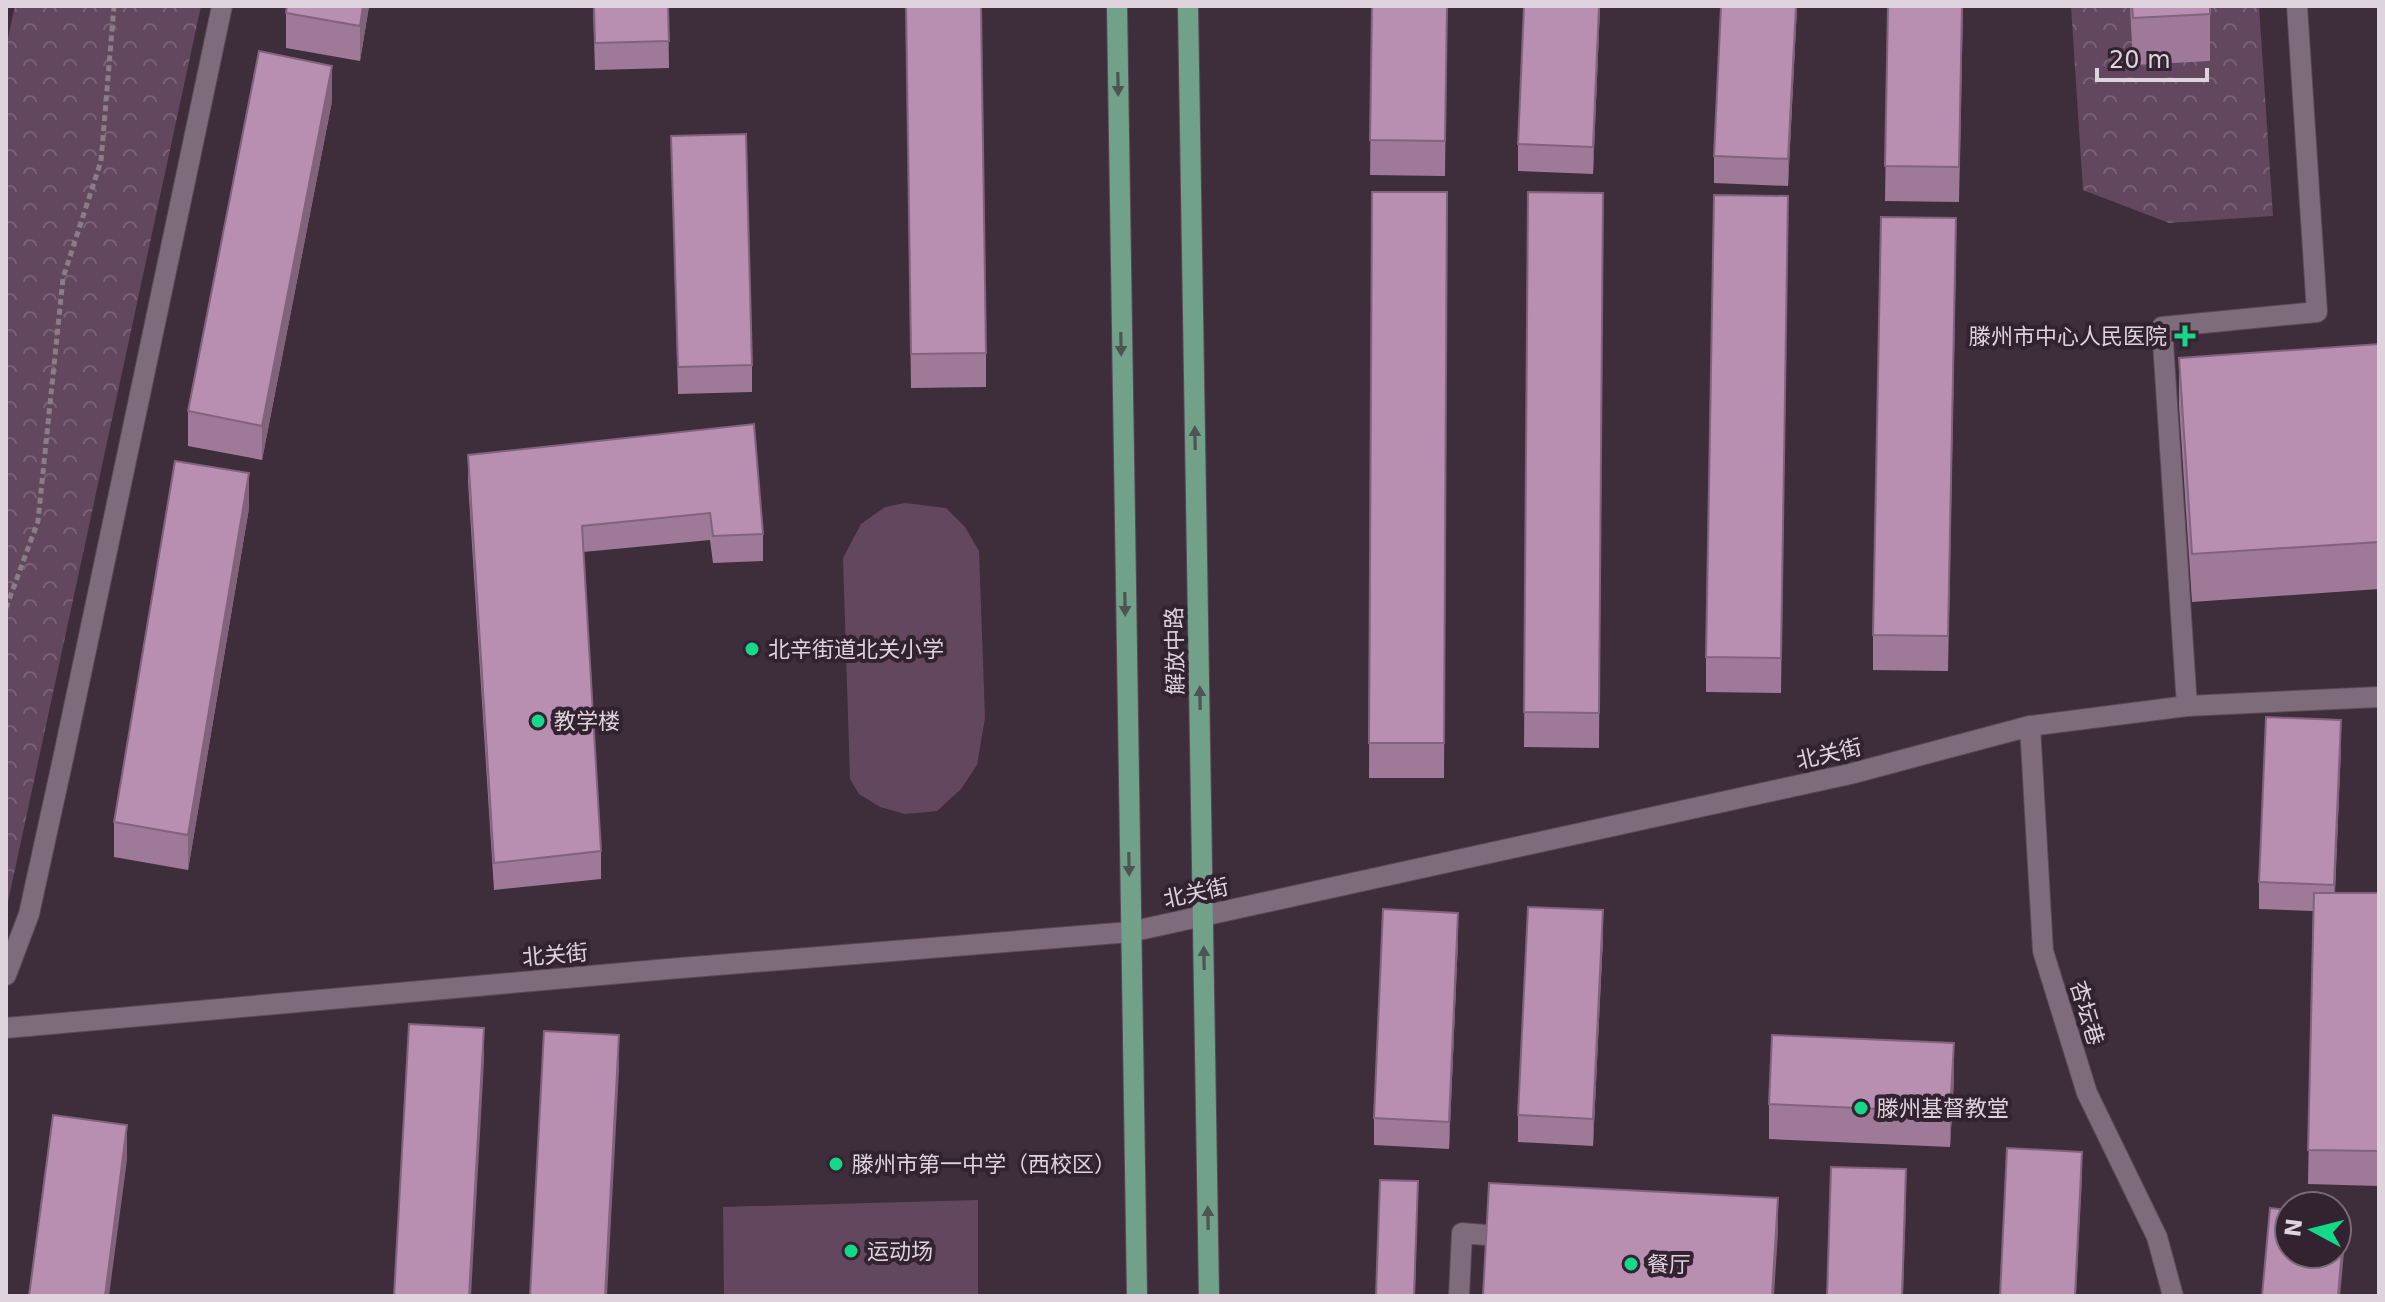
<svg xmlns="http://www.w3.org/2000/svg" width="2385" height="1302" viewBox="0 0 2385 1302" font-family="'DejaVu Sans','Noto Sans SC',sans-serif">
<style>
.grass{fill:#63475f}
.park{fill:url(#park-crowns)}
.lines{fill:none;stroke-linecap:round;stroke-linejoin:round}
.lane-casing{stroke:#584a56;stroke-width:22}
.street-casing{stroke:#584a56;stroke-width:22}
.primary-casing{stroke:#584a56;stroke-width:22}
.path{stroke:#8b7c88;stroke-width:5;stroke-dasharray:6 4;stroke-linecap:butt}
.lane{stroke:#7e6b7b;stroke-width:20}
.street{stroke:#7e6b7b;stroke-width:20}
.primary{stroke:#71a189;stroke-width:20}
.wall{fill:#9e7a98}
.shaded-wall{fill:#81637c}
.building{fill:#b88eb1;stroke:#81637c;stroke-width:2}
.oneway{fill:#4c5554}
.poi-dot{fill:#14d989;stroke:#332331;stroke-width:3}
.labels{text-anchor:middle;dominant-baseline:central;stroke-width:8;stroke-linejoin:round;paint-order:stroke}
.poi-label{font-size:22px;fill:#dfd4dd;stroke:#332331;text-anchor:start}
.street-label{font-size:22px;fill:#dfd4dd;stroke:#332331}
</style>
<defs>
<pattern id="park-crowns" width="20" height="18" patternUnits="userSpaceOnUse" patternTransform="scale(2)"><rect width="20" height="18" fill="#63475f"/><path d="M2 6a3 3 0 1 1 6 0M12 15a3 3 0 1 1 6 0" fill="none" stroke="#796176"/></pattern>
</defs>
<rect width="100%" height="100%" fill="#3e2d3b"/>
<path class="grass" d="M905 503 946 508 965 527 979 551 985 718 977 765 961 789 937 811 905 814 880 807 859 794 850 779 843 558 861 524 885 507Z
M978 1200V1296H724L723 1207Z"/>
<path class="park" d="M15 6H201L6 911V47Z
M2071 6H2259L2273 216 2169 223 2083 190Z"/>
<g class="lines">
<g class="lane-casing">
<path id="lane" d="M2187 706 2162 327 2317 312 2297 6
M1459 1296 1462 1233 1485 1235"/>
</g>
<g class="street-casing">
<path id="street" d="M2030 726 2043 951 2087 1093 2157 1237 2173 1296
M6 975 29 914 63 759 222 6
M6 1028 668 969 1130 932 1850 774 2030 726 2187 706 2379 697"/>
</g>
<g class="primary-casing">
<path id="primary" d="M1117 6 1137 1296
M1188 6 1209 1296"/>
</g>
<path class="path" d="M6 608 38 521 63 278 101 161 114 6"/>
<use href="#lane" class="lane"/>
<use href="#street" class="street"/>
<use href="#primary" class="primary"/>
</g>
<path class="wall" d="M369 6 360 61 286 48V13Z
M593 6H668L669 68 595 70Z
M906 6 986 353V387L911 388Z
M1372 6H1447L1445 176 1370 175Z
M1524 6H1600L1593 174 1518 171V144Z
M1721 6H1797L1788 186 1714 183V156Z
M1888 6H1963L1959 202 1885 201Z
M2130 6H2210V61L2133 65Z
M332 101 262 460 188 446V411Z
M671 136 752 365V392L678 394Z
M1372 192H1447L1444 778H1369Z
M1528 192 1603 193 1599 748 1524 747Z
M1788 196 1781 693 1706 692V657Z
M1956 253 1948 671 1873 670V635Z
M2379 344V589L2192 602 2179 405V358Z
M754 424 763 534V561L713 563 710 540 583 552 601 851V879L494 890 468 482V455Z
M249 508 188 870 114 857V822Z
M2341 747 2335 893H2379V1186L2308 1184 2313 911 2259 909V882Z
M1603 937 1593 1146 1518 1142V1115Z
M1458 940 1449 1149 1374 1145V1118Z
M1954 1078 1950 1147 1769 1139V1104Z"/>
<path class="shaded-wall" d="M363 6H369L360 61V26Z
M1599 6H1600L1593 174V147Z
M1796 6H1797L1788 186V159Z
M332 66V101L262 460V426Z
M249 473V508L188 870V835Z
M2341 720V747L2334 912V885Z
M1603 910V937L1593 1146V1119Z
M1458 913V940L1449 1149V1122Z
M484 1028V1062L471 1296H469Z
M619 1035V1070L607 1296H605Z
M1954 1043V1078L1950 1147V1112Z
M127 1125V1160L109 1296H105Z
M2082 1152V1179L2076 1296H2075Z
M1906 1169V1204L1903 1296H1902Z
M1418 1181 1415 1296H1414Z
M1778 1198V1233L1774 1296H1772Z
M2345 1215V1242L2340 1296H2338Z"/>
<path class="building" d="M287 6H363L360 26 286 13Z
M594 6H668L669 41 595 43Z
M906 6H981L986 353 911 354Z
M1372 6H1447L1445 141 1370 140Z
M1524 6H1599L1593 147 1518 144Z
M1721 6H1796L1788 159 1714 156Z
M1888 6H1962L1959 167 1885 166Z
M2132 6H2210V14L2133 18Z
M259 51 332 66 262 426 188 411Z
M746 134 752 365 678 367 671 136Z
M1372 192H1447L1444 743H1369Z
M1528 192 1603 193 1599 713 1524 712Z
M1714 195 1788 196 1781 658 1706 657Z
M1881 217 1956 218 1948 636 1873 635Z
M2379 344V542L2192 554 2179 358Z
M754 424 763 534 713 536 710 513 582 526 601 851 494 863 468 455Z
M175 461 249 473 188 835 114 822Z
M2266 717 2341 720 2334 885 2259 882Z
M2314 893H2379V1151L2308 1150Z
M1528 907 1603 910 1593 1119 1518 1115Z
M1383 909 1458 913 1449 1122 1374 1118Z
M409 1024 484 1028 469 1296H394Z
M544 1031 619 1035 605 1296H530Z
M1772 1035 1954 1043 1950 1112 1769 1104Z
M53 1115 127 1125 105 1296H29Z
M2007 1148 2082 1152 2075 1296H2000Z
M1831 1167 1906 1169 1902 1296H1827Z
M1380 1180 1418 1181 1414 1296H1376Z
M1489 1183 1778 1198 1772 1296H1483Z
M2270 1208 2289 1210V1254H2337V1214L2345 1215 2338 1296H2262Z"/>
<defs><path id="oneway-solid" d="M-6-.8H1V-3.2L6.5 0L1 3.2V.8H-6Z" transform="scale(2)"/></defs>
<g class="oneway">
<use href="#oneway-solid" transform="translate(1118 84) rotate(89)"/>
<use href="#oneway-solid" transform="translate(1121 344) rotate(89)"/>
<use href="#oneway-solid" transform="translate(1195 438) rotate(-91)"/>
<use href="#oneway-solid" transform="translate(1125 604) rotate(89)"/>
<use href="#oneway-solid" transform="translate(1200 698) rotate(-91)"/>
<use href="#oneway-solid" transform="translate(1129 864) rotate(89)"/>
<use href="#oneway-solid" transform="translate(1204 958) rotate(-91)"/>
<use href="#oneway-solid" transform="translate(1208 1218) rotate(-91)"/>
</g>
<g class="poi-dot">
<path d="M2181 324h8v8h8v8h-8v8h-8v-8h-8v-8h8z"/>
<circle cx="752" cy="649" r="8"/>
<circle cx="538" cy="721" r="8"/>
<circle cx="1861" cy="1108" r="8"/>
<circle cx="836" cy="1164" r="8"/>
<circle cx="851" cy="1251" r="8"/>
<circle cx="1631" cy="1264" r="8"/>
</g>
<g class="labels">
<g class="poi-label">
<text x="2167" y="336" text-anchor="end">滕州市中心人民医院</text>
<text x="768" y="649">北辛街道北关小学</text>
<text x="554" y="721">教学楼</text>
<text x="1877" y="1108">滕州基督教堂</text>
<text x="852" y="1164">滕州市第一中学（西校区）</text>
<text x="867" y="1251">运动场</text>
<text x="1647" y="1264">餐厅</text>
</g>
<g class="street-label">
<text transform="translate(1175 651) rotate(-91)">解放中路</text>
<text transform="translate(1829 754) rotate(-13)">北关街</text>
<text transform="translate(1196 893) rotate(-12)">北关街</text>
<text transform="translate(555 955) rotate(-5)">北关街</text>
<text transform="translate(2087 1013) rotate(73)">杏坛巷</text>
</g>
</g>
<rect width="2385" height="1302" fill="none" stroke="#dfd4dd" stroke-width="16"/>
<g transform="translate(2313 1230) rotate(277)"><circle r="38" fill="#332331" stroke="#786a76" stroke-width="2"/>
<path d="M0-6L14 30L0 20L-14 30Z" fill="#14d989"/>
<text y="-12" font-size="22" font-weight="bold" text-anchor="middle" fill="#dfd4dd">N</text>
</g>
<path d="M2097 68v12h110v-12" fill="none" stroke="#dfd4dd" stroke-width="4"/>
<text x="2109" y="68" font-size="24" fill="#dfd4dd" stroke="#332331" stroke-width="6" paint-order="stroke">20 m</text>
</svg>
